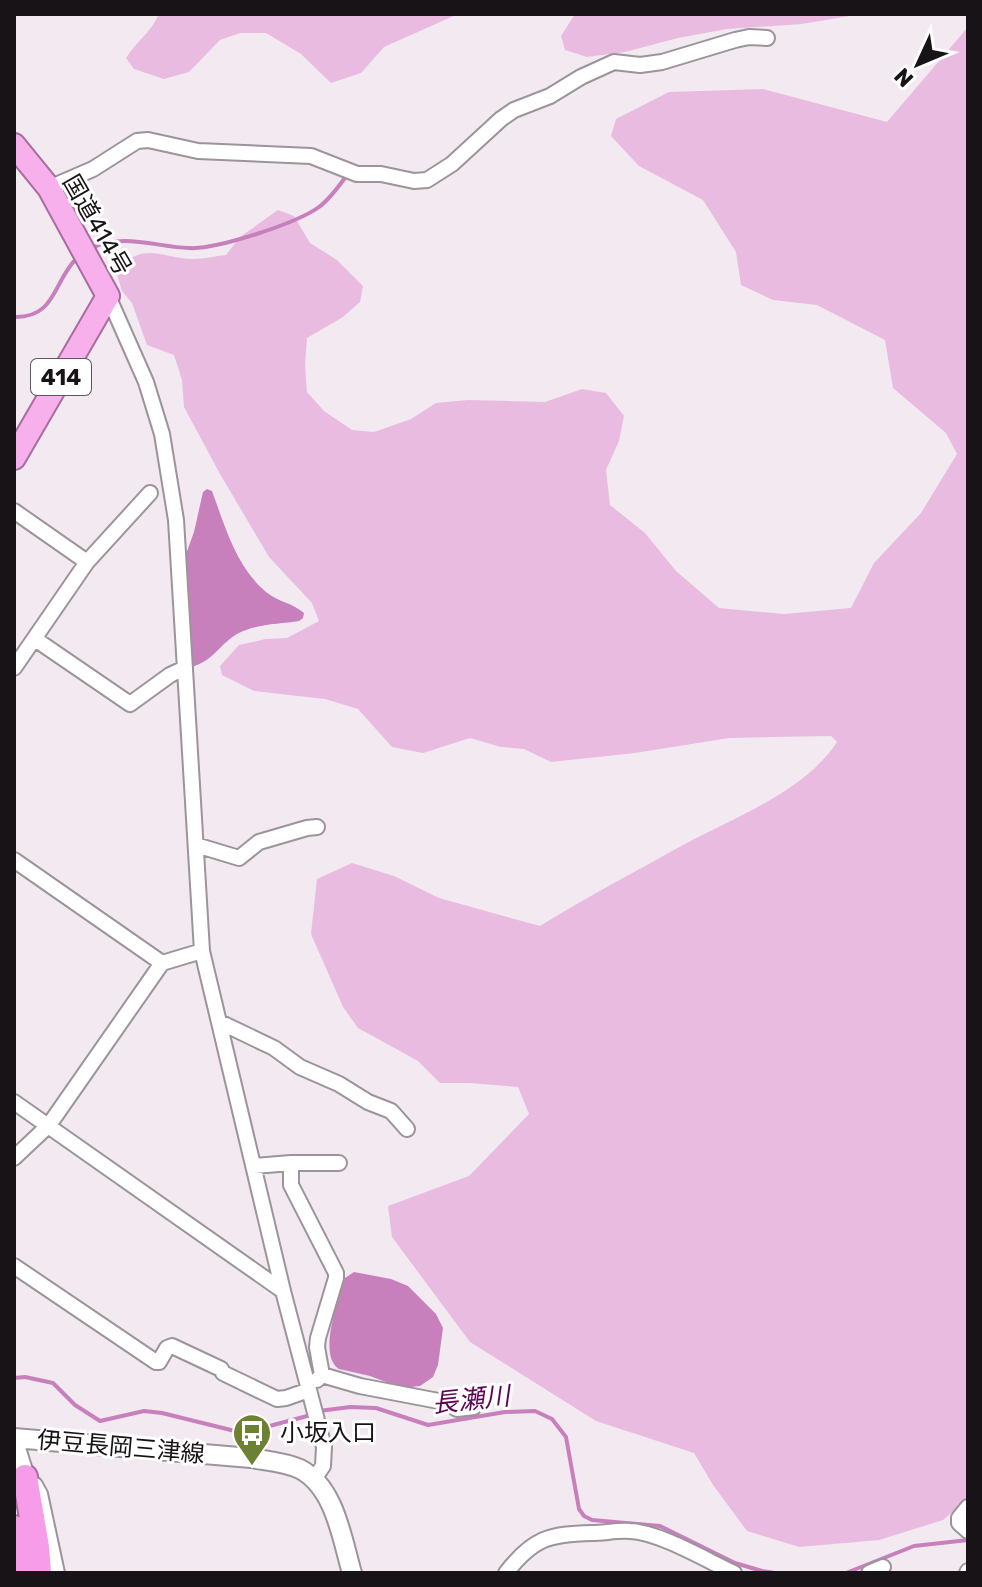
<svg xmlns="http://www.w3.org/2000/svg" width="982" height="1587" viewBox="0 0 982 1587" font-family="Rubik,'Noto Sans JP',sans-serif">
<style>
.green{fill:#eabbe1}
.water{fill:#c780bc}
.lines{fill:none;stroke-linecap:round;stroke-linejoin:round}
.stream{stroke:#c780bc;stroke-width:4}
.minor-casing{stroke:#9c939b;stroke-width:18}
.secondary-casing{stroke:#9c939b;stroke-width:22}
.trunk-casing{stroke:#a86c9e;stroke-width:26}
.motorway-casing{stroke:#a86c9e;stroke-width:28}
.minor{stroke:#fff;stroke-width:14}
.secondary{stroke:#fff;stroke-width:18}
.trunk{stroke:#f8b0ec;stroke-width:22}
.motorway{stroke:#f69ce8;stroke-width:24}
.labels{text-anchor:middle;dominant-baseline:central;stroke-width:6;stroke-linejoin:round;paint-order:stroke}
.shield{fill:#fff;stroke:#5d5a5c;stroke-width:2}
.shield-label{font-size:22px;font-weight:bold;fill:#171316}
.street-label{font-size:24px;fill:#171316;stroke:#fff}
.poi-label{font-size:24px;fill:#171316;stroke:#fff;text-anchor:start}
.water-label{font-size:26px;font-style:italic;fill:#5e0357;stroke:#fff}
</style>
<rect width="100%" height="100%" fill="#f2e9f1"/>
<path class="green" d="M159 14H458L384 47 361 73 331 83 301 54 266 33H240L220 40 189 72 164 79 134 69 126 58C136 42 152 31 159 14Z
M575 14H862L802 24 727 29 678 38 625 52 587 57 565 50 561 36Z
M968 27V1499L943 1520 879 1540 799 1547 747 1531 713 1485 694 1453 596 1421 470 1342 392 1237 388 1206 469 1176 529 1114 518 1087 469 1083H440L418 1061 358 1028 343 1007 311 934 317 879 352 863 394 876 439 898 540 926C587 897 636 871 685 844 736 817 805 791 837 742L831 736 729 738 635 753 551 762 524 749 501 747 470 738 423 753 392 747 358 709 325 699 254 691 222 675 220 666 239 645 266 639 287 638 319 621 312 603 269 557 220 474 184 407 182 380 174 355 147 345 132 303 122 291 117 275C138 238 163 259 193 259 204 259 216 256 226 255L240 237 278 210 294 216 310 243 337 260 363 286 360 302 343 317 307 338 305 365 307 392 324 411 352 430 374 432 411 419 436 403 468 400 545 402 582 389 606 393 624 416 619 441 606 470 610 505 645 533 676 571 719 608 784 614 851 608 874 563 921 513 957 454 946 433 893 388 885 340 817 305 773 300 741 285 736 252 703 200 639 166 611 136 616 119 669 92 763 89 887 122Z"/>
<path class="water" d="M207 489 212 491C225 526 236 567 266 592 278 602 293 603 304 613L303 618 299 621C279 624 255 624 237 634 219 645 214 660 192 667L186 554 194 532 203 492Z
M354 1272 391 1279 408 1286 436 1314 443 1328 438 1365 433 1377 420 1386 402 1388 370 1376 339 1369C317 1355 339 1299 345 1278Z"/>
<g class="lines">
<path class="stream" d="M92 248C123 233 157 247 189 248 216 250 297 223 319 207 330 199 339 186 347 175
M14 317C56 318 53 282 76 259
M14 1378 25 1377 53 1383 75 1405 100 1421 144 1411 162 1413 239 1432H247L311 1415
M319 1411 350 1407 376 1408 428 1425 505 1412 535 1411 552 1419 566 1437 579 1509 584 1516 592 1520 660 1526 735 1563 762 1571 775 1573
M846 1573 914 1546 968 1540"/>
<g class="minor-casing">
<path id="minor" d="M49 188 93 169 137 141 148 140 198 151 311 156 357 174H381L414 181 427 180 452 164 501 119 514 110 550 96 581 77 614 62 640 65 662 62 735 40 749 37 767 38
M108 296 146 382 162 434 176 520 202 951 283 1291 324 1447 323 1466 314 1479
M14 511 87 562 14 668
M87 562 150 493
M35 639 130 704 170 675 185 668
M196 845 239 858 259 842 307 828 317 827
M14 860 162 963
M220 1024 226 1025 274 1048 300 1067 339 1084 368 1102 391 1111 407 1129
M14 1102 283 1291
M14 1158 49 1125 162 963 202 951
M291 1163V1185L336 1273V1278L318 1338 317 1347 322 1375
M254 1166 291 1163H339
M14 1266 156 1362H159L167 1348 172 1346 221 1369 223 1373 277 1399 286 1398 309 1390
M317 1380 322 1375 360 1386 449 1403 457 1409 474 1407
M35 1485 40 1494 57 1573
M968 1507 959 1518V1523L968 1531
M506 1573C533 1538 549 1534 592 1533 604 1533 617 1530 630 1531 659 1532 706 1560 734 1573
M869 1573 883 1567
M967 1573 968 1571"/>
</g>
<g class="secondary-casing">
<path id="secondary" d="M14 1438 251 1458C267 1461 285 1462 300 1469 335 1487 342 1539 352 1573
M14 1442 25 1477"/>
</g>
<g class="trunk-casing">
<path id="trunk" d="M14 145 49 188 108 296 14 458"/>
</g>
<g class="motorway-casing">
<path id="motorway" d="M25 1477 37 1547 39 1573
M14 1528 21 1573"/>
</g>
<use href="#minor" class="minor"/>
<use href="#secondary" class="secondary"/>
<use href="#trunk" class="trunk"/>
<use href="#motorway" class="motorway"/>
</g>
<defs>
<g id="bus-pin" transform="scale(2)"><path d="M0 17L-7.5 6A9.5 9.5 0 1 1 7.5 6Z" fill="#6c8132" stroke="#fff"/><path d="M-5-6H5V4H4V6H2V4H-2V6H-4V4H-5ZM-3.5-4V0h7V-4ZM-3.5 1.2v1.5H-2V1.2ZM2 1.2v1.5H3.5V1.2Z" fill="#fff"/></g>
</defs>
<g fill-rule="evenodd">
<use href="#bus-pin" x="252" y="1433"/>
</g>
<g class="labels">
<rect class="shield" x="31" y="359" width="60" height="36" rx="6"/>
<g class="shield-label">
<text x="61" y="377">414</text>
</g>
<g class="street-label">
<text transform="translate(97 225) rotate(60)">国道414号</text>
<text transform="translate(121 1447) rotate(5)">伊豆長岡三津線</text>
</g>
<g class="poi-label">
<text x="280" y="1433">小坂入口</text>
</g>
<g class="water-label">
<text transform="translate(471 1400) rotate(-6)">長瀬川</text>
</g>
</g>
<rect width="982" height="1587" fill="none" stroke="#171316" stroke-width="32"/>
<g transform="translate(918 64) rotate(226)" stroke="#ffffff" stroke-width="6" paint-order="stroke">
<path d="M0-6L14 30L0 20L-14 30Z" fill="#171316"/>
<text y="-12" font-size="22" font-weight="bold" text-anchor="middle" fill="#171316">N</text>
</g>
</svg>
